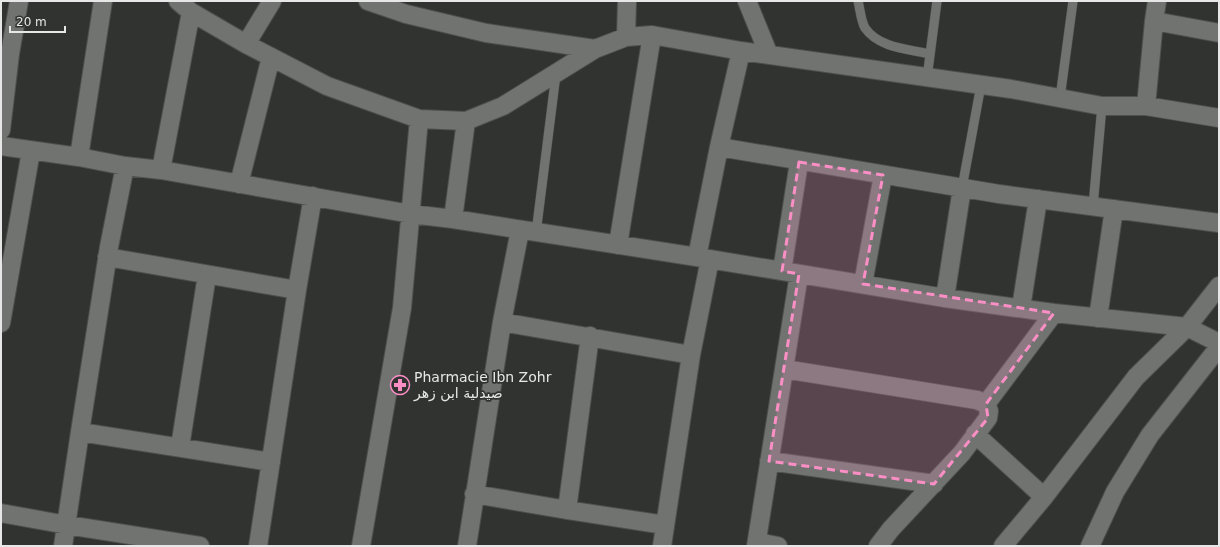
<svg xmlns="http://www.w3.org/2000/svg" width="1220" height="547" viewBox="0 0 1220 547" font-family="'DejaVu Sans',Cairo,sans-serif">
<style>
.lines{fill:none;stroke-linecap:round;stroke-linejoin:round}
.lane-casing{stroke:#4e504e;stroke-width:10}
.street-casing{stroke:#4e504e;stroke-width:20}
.lane{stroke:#717371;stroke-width:9}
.street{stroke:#717371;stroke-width:18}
.marked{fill:#fb8fc5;fill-opacity:0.2;stroke:#fb8fc5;stroke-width:3;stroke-dasharray:8 5;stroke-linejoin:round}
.labels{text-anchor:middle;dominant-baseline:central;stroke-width:3.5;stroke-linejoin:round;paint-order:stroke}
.poi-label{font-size:14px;fill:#e6e7e6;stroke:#313331;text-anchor:start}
</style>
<rect width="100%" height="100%" fill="#313331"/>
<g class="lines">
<g class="lane-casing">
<path id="lane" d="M858 1C860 9 861 21 865 28 879 48 908 49 930 54
M927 78 937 1
M1060 98 1073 1
M962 188 981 85
M1093 206 1102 106
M536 233 556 74"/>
</g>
<g class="street-casing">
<path id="street" d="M178 1 191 12 246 44 327 86 419 119 466 121 503 106 595 49 626 37 652 35 741 51 1011 89 1102 106H1146L1219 118
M368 1 406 14 486 33 595 49
M747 1 769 55
M1154 21 1219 33
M626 37 627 1
M246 44 272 1
M1146 106 1154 21 1157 1
M1 130 10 54 19 1
M1 146 79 157 125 166 161 170 411 214 453 219 697 257 945 298 1054 313 1187 327 1219 343
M719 147 999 194 1219 223
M79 157 103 1
M161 170 191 12
M239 184 271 57
M453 219 466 121
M618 245 652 35
M107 257 297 290
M697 257 719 147 741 51
M782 271 799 162
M863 284 883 175
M945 298 962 188
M1021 308 1038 199
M1098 318 1114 209
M502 322 691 355
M1 323 31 151
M784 369 977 400 986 404 989 411 988 418 962 453 891 529 878 546
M986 404 1054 313
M80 432 271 462
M975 434 1044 497
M180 447 207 275
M769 461 934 484
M474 494 567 510 665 525
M567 510 590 336
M1 513 67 525 200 546
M757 542 778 546
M63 546 80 432 109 247 125 166
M258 546 297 290 313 196
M361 546 402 308 419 119
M467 546 502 322 520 230
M662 546 691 355 710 259
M756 546 799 274
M1003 546 1044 497 1136 377 1187 327 1219 286
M1090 546 1115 492 1150 435 1219 347"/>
</g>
<use href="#lane" class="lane"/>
<use href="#street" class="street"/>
</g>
<path class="marked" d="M799 162 883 175 863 284 1054 313 986 404 988 418 934 484 769 461 799 274 782 271Z"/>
<defs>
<g id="pharmacy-ring" transform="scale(1)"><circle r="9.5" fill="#313331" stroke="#fb8fc5" stroke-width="1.5"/><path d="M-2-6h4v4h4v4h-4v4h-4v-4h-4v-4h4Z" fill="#fb8fc5"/></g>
</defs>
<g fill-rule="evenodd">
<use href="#pharmacy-ring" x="400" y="385"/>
</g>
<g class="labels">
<g class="poi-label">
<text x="414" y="377">Pharmacie Ibn Zohr<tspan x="414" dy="16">صيدلية ابن زهر</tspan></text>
</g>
</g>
<rect width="1220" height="547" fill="none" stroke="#e6e7e6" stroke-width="4"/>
<path d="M10 26v6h55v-6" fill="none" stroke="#e6e7e6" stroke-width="2"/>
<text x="16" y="26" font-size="12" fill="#e6e7e6" stroke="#313331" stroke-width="3" paint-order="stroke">20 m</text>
</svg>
